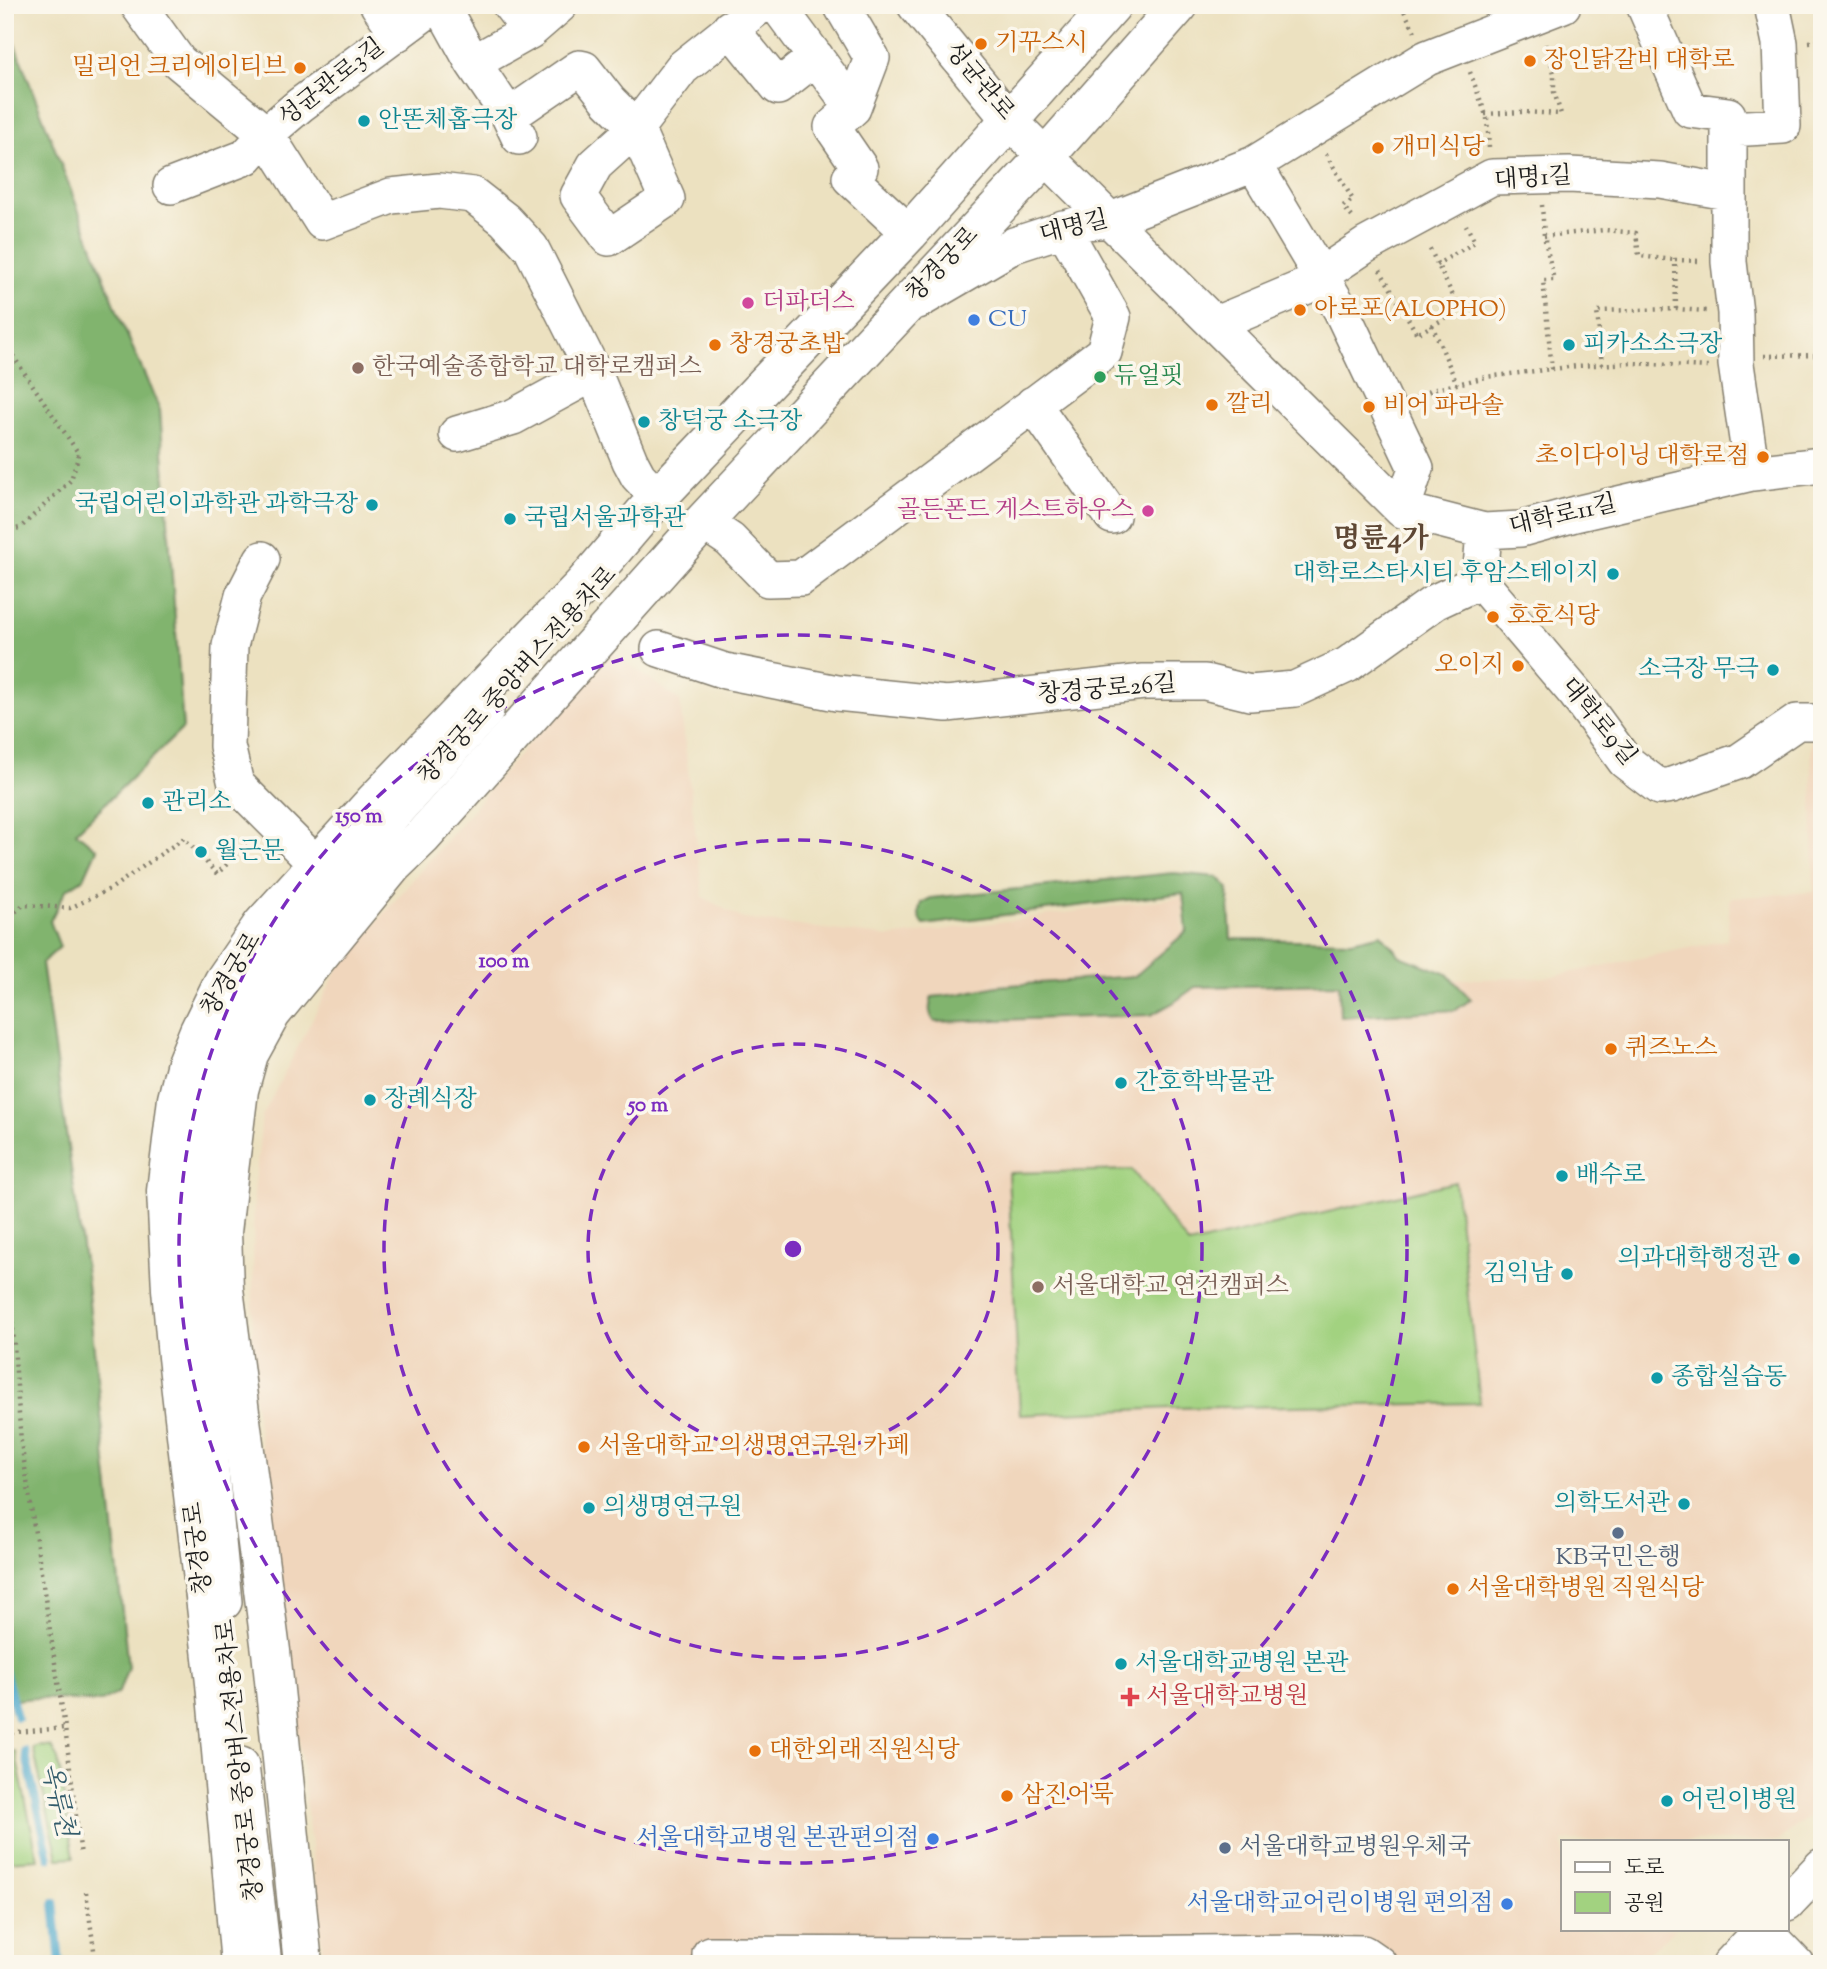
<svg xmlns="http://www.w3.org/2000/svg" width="1827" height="1969" viewBox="0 0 1827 1969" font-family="'Sorts Mill Goudy','Noto Serif KR',serif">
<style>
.built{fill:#f0d6bc}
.green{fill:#a2d280;stroke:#5f774e;stroke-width:2}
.forest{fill:#81b46e;stroke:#4e6845;stroke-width:2}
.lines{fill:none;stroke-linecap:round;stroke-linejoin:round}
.stream{stroke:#4ea8cc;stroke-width:8}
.minor-casing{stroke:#847e6e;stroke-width:38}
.major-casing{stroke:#847e6e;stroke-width:41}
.path{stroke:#847e6e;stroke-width:4.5;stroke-dasharray:2 5;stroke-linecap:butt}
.minor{stroke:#fff;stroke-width:35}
.major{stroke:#fff;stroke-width:38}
.ring{fill:none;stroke:#7b2cbf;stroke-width:3.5;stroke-dasharray:12 9}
.food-dot{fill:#e8710a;stroke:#fbf7ec;stroke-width:2.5}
.culture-dot{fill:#0f9aa8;stroke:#fbf7ec;stroke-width:2.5}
.hotel-dot{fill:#d1479c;stroke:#fbf7ec;stroke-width:2.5}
.shop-dot{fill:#3f7fe0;stroke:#fbf7ec;stroke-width:2.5}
.education-dot{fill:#8d6e63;stroke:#fbf7ec;stroke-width:2.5}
.leisure-dot{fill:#2e9e5b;stroke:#fbf7ec;stroke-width:2.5}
.service-dot{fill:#5c6f8a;stroke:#fbf7ec;stroke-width:2.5}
.health-dot{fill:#e0444e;stroke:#fbf7ec;stroke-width:2.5}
.labels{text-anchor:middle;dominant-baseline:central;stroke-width:7;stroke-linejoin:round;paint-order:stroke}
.food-label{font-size:24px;fill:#c56008;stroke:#fbf7ec;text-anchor:start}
.street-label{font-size:24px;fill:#1c1c1c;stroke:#fbf7ec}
.culture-label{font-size:24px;fill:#0d838f;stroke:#fbf7ec;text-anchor:start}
.hotel-label{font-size:24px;fill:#b23c85;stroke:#fbf7ec;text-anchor:start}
.shop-label{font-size:24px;fill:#366cbe;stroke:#fbf7ec;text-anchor:end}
.education-label{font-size:24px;fill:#785e54;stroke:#fbf7ec;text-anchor:start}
.leisure-label{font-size:24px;fill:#27864d;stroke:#fbf7ec;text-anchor:start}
.service-label{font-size:24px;fill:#4e5e75;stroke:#fbf7ec}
.health-label{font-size:24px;fill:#be3a42;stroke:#fbf7ec;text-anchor:start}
.water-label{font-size:26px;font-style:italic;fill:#325b6b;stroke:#fbf7ec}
.quarter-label{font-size:28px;font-weight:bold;fill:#5e4734;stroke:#fbf7ec}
.centre{fill:#7b2cbf;stroke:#fbf7ec;stroke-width:3.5}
.ring-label{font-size:21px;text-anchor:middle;font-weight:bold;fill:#7b2cbf;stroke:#fbf7ec;stroke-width:7;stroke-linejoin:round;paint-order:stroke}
</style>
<rect width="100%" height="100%" fill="#fbf7ec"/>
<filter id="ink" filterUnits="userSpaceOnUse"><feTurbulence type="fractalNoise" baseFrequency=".0143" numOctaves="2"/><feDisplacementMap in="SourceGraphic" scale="14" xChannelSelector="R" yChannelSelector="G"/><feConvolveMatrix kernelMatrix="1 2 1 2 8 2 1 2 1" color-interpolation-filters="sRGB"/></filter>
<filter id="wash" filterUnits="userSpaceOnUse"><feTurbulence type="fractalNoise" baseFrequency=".00686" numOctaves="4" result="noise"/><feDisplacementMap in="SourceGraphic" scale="28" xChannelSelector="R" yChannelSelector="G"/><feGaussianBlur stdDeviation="1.57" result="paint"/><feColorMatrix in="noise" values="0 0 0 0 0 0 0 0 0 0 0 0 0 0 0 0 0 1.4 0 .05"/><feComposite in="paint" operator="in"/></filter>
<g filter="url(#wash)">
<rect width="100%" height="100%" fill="#ece1c0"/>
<path class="built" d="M608 649 680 701 703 897 743 919 890 937 1182 897 1185 980H1407L1544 978 1727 940 1730 898 1814 892 1811 733H1822V1805L1779 1841H1563V1929H1676L1635 1964H324L294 1693 252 1381 254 1192 262 1117 339 967Z"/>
<path class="green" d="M1132 1170 1189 1245 1455 1182 1480 1403 1171 1408 1020 1415 1008 1173Z
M39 1746 51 1747 58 1759 74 1857 58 1858 33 1748Z
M15 1751 38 1859 5 1861V1752Z"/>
<path class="forest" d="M5 19 122 323 160 410 183 728 76 832 97 849 84 878 66 890 50 921 60 947 42 963 86 1274 128 1667 119 1692 101 1702 36 1698 5 1701Z
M1173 873 1218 877 1228 888 1231 939 1352 941 1381 934 1400 956 1447 974 1471 999 1456 1010 1340 1017 1339 984 1195 987 1173 1003 1151 1015 935 1022C928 1014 929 1007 932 997L959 994 997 986 1135 976 1187 931 1183 893 924 925C918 917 918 912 921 903L931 898Z"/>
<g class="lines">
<path class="stream" d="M5 1671 17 1717
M25 1751 49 1858
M54 1902 60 1964"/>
</g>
</g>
<g filter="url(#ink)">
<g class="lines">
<g class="minor-casing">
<path id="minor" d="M138 5 179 62 266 134 322 222 391 196 439 191 473 195 505 220 531 248 594 373 630 461 638 476 658 497
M378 5 398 33
M441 5 473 63 509 116 519 137
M510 5 530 31
M777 5 853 108 832 127 860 168 850 178 909 233
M841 5 872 58 853 108
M915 5 1010 121 1402 510 1484 531 1521 529 1575 514 1752 473 1822 465
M1644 5 1690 110 1728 115 1729 129
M730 28 778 87 816 57
M473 63 530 31 560 5
M509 116 579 68 584 69 609 101 636 128 682 68 761 5
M636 128 667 199 609 238 578 196 595 165Z
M1254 164 1341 310 1416 468 1402 510
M171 186 246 157 266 134 300 105 435 5
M918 301 1014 245 1085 222 1111 220 1254 164 1427 58 1563 5
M1216 324 1314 283 1321 275 1366 245 1492 177 1569 175 1660 180 1727 192
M1033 404 1112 516
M457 434 513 417 594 373
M1752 473 1736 364 1735 313 1729 262V129L1783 126 1780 43 1772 5
M703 522 730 540 768 579 801 578 1104 352 1113 317 1063 228
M262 559 243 596 230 646 227 746 236 784 317 865
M1480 581 1576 694 1625 761 1659 787 1672 785 1740 761 1797 722H1822
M659 649 725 671 837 693 947 704 1144 682H1205L1250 693 1295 689 1347 665 1435 602 1480 581 1484 531
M224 1602 193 1288 194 1175 207 1079 227 1029 246 994 290 936 379 830 486 711
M241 1765 264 1964
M1787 1903 1822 1866
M1762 1929 1796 1964
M710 1964V1954L969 1955 1304 1952 1363 1953 1379 1964
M1730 1964 1763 1929"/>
</g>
<g class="major-casing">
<path id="major" d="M240 1964 215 1683 177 1357 171 1289 166 1191 177 1099 186 1063 199 1031 223 982 262 925 373 803 583 585 658 497 909 233 1112 5
M303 1964 271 1651 224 1289 222 1232 227 1187 239 1090 249 1054 271 1014 393 865 422 837 703 522 1046 156 1179 5"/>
</g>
<path class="path" d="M1401 5 1415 32
M1708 5 1713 14 1733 5
M1809 42 1822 41
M1470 72 1487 118 1489 148
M1485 114 1522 112 1561 114 1554 92V73L1546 44
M1326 154 1353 200 1343 206 1353 218
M1542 205 1544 236 1554 280H1543L1552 370
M1544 236 1605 230 1636 233 1639 256 1675 260
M1436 265 1475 242 1466 225
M1380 270 1417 334 1460 310 1428 245
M1676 309 1675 260 1700 261
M1432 325 1457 384
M5 344 79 454 71 480 20 528 5 531
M1764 356 1822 355
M1602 365 1597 311 1676 309 1706 311
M1416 398 1432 390 1486 377 1577 366 1632 363 1708 367
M5 906 9 917
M5 921 23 905 70 908 112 888 184 838 217 874 252 839
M5 1217 21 1442 65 1728 81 1856
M5 1733 65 1728
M86 1892 96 1964"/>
<use href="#minor" class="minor"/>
<use href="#major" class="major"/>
</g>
</g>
<g class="ring">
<circle cx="793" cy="1249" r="205"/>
<circle cx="793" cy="1249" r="409"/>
<circle cx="793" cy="1249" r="614"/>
</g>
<g class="food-dot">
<circle cx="981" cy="44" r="7"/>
<circle cx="1530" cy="61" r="7"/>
<circle cx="300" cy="68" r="7"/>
<circle cx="1378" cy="148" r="7"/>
<circle cx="1300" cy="310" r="7"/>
<circle cx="715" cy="345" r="7"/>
<circle cx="1212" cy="405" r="7"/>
<circle cx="1369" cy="407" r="7"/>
<circle cx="1763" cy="457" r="7"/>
<circle cx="1493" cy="617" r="7"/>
<circle cx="1518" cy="666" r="7"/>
<circle cx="1611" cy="1049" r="7"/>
<circle cx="584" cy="1447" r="7"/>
<circle cx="1453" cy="1589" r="7"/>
<circle cx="755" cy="1751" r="7"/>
<circle cx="1007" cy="1796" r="7"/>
</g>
<g class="culture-dot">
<circle cx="364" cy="121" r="7"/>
<circle cx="1569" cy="345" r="7"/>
<circle cx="644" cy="422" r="7"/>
<circle cx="372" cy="505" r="7"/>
<circle cx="510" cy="519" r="7"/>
<circle cx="1613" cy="574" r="7"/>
<circle cx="1773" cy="670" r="7"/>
<circle cx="148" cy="803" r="7"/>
<circle cx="201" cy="852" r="7"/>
<circle cx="1121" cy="1083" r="7"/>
<circle cx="370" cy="1100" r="7"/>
<circle cx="1562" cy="1176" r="7"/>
<circle cx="1794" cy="1259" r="7"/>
<circle cx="1567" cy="1274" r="7"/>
<circle cx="1657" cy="1378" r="7"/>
<circle cx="1684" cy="1504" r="7"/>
<circle cx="589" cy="1508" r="7"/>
<circle cx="1121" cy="1664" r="7"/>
<circle cx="1667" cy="1801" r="7"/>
</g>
<g class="hotel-dot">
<circle cx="748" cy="303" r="7"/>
<circle cx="1148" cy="511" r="7"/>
</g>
<g class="shop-dot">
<circle cx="974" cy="320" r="7"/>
<circle cx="933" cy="1839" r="7"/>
<circle cx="1507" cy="1904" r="7"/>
</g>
<g class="education-dot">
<circle cx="358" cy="368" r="7"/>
<circle cx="1038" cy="1287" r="7"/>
</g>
<circle class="leisure-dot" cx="1100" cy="377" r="7"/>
<g class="service-dot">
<circle cx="1618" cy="1533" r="7"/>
<circle cx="1225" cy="1848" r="7"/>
</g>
<path class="health-dot" d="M1126.5 1686.5h7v7h7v7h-7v7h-7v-7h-7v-7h7z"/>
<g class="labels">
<g class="food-label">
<text x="995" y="44">기꾸스시</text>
<text x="1544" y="61">장인닭갈비 대학로</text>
<text x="286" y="68" text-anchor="end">밀리언 크리에이티브</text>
<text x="1392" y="148">개미식당</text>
<text x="1314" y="310">아로포(ALOPHO)</text>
<text x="729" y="345">창경궁초밥</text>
<text x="1226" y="405">깔리</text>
<text x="1383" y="407">비어 파라솔</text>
<text x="1749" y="457" text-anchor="end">초이다이닝 대학로점</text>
<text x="1507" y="617">호호식당</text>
<text x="1504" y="666" text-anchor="end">오이지</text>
<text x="1625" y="1049">퀴즈노스</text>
<text x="598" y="1447">서울대학교 의생명연구원 카페</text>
<text x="1467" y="1589">서울대학병원 직원식당</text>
<text x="769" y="1751">대한외래 직원식당</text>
<text x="1021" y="1796">삼진어묵</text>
</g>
<g class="street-label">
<text transform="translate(979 82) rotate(50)">성균관로</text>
<text transform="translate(332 83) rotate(-38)">성균관로3길</text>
<text transform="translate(1533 179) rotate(-4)">대명1길</text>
<text transform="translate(1074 228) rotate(-14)">대명길</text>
<text transform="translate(943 265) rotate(-47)">창경궁로</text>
<text transform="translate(1563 516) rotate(-13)">대학로11길</text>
<text transform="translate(518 676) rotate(-48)">창경궁로 중앙버스전용차로</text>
<text transform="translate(1107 690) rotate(-5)">창경궁로26길</text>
<text transform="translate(1598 722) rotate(51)">대학로9길</text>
<text transform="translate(232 975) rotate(-59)">창경궁로</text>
<text transform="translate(199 1548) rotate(-97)">창경궁로</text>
<text transform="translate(241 1760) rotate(-96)">창경궁로 중앙버스전용차로</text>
</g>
<g class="culture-label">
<text x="378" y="121">안똔체홉극장</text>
<text x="1583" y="345">피카소소극장</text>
<text x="658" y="422">창덕궁 소극장</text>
<text x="358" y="505" text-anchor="end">국립어린이과학관 과학극장</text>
<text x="524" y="519">국립서울과학관</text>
<text x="1599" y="574" text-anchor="end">대학로스타시티 후암스테이지</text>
<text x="1759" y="670" text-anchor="end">소극장 무극</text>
<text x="162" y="803">관리소</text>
<text x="215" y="852">월근문</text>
<text x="1135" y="1083">간호학박물관</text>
<text x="384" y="1100">장례식장</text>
<text x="1576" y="1176">배수로</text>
<text x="1780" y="1259" text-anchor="end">의과대학행정관</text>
<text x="1553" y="1274" text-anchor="end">김익남</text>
<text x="1671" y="1378">종합실습동</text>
<text x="1670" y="1504" text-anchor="end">의학도서관</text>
<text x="603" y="1508">의생명연구원</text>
<text x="1135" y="1664">서울대학교병원 본관</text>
<text x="1681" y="1801">어린이병원</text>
</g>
<g class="hotel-label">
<text x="762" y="303">더파더스</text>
<text x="1134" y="511" text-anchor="end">골든폰드 게스트하우스</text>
</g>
<g class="shop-label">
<text x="988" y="320" text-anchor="start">CU</text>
<text x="919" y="1839">서울대학교병원 본관편의점</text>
<text x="1493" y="1904">서울대학교어린이병원 편의점</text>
</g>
<g class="education-label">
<text x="372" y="368">한국예술종합학교 대학로캠퍼스</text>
<text x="1052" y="1287">서울대학교 연건캠퍼스</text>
</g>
<g class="leisure-label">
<text x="1114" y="377">듀얼핏</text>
</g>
<g class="service-label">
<text x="1618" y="1558">KB국민은행</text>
<text x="1239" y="1848" text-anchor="start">서울대학교병원우체국</text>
</g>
<g class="health-label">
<text x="1146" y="1697">서울대학교병원</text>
</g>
<g class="water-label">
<text transform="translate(57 1800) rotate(77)">옥류천</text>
</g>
<g class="quarter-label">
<text x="1381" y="540">명륜4가</text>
</g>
</g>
<circle cx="793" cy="1249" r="10" class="centre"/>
<g class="ring-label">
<text x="359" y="822">150 m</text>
<text x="504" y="967">100 m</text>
<text x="648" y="1111">50 m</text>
</g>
<rect width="1827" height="1969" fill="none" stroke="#fbf7ec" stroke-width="28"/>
<rect x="1561" y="1840" width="228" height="91" fill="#fbf7ec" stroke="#a29f99" stroke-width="2"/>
<rect x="1575" y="1862" width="35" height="10" fill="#ffffff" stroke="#a29f99" stroke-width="2"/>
<text x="1624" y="1874" font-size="21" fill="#1c1c1c">도로</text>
<rect x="1575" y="1892" width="35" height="21" fill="#a2d280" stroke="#a29f99" stroke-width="2"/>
<text x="1624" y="1910" font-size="21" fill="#1c1c1c">공원</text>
</svg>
